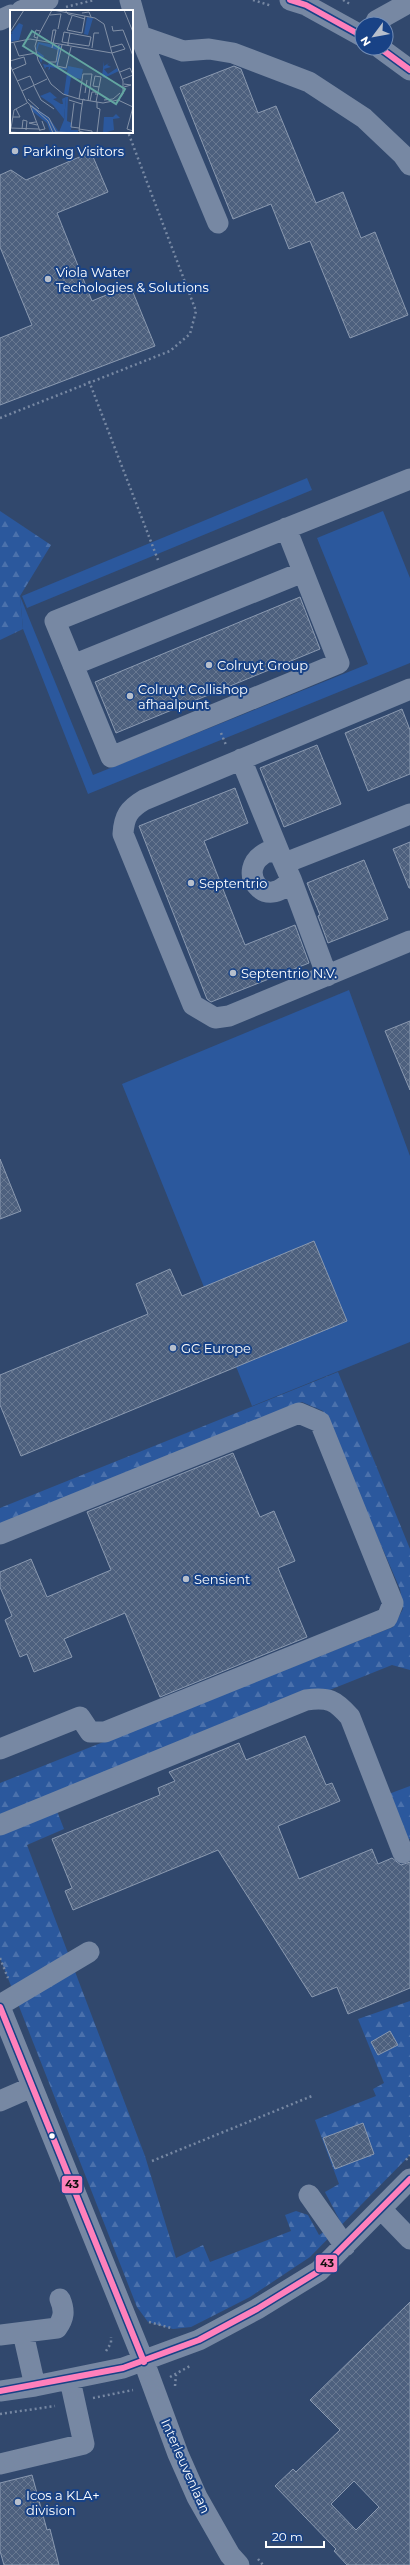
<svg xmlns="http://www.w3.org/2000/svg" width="410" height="2565" viewBox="0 0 410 2565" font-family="Montserrat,sans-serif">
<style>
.green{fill:#2b589d}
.forest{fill:url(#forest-firs)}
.building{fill:url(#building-cross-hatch);stroke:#8b9ab1;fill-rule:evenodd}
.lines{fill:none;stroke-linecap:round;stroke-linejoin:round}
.path{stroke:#7788a3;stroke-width:2.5;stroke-dasharray:2 3;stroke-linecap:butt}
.minor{stroke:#7788a3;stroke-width:21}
.bus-1-casing{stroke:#184286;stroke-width:9}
.bus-1{stroke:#ff80bb;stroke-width:6}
.poi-dot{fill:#b7bfcc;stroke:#184286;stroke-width:1.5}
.bus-dot{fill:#fff;stroke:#184286;stroke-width:1.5}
.labels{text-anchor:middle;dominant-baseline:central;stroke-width:4;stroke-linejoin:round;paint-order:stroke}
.poi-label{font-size:13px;fill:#fff;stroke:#184286;text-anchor:start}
.street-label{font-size:13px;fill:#fff;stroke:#184286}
.inset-road{fill:none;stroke:#8391a7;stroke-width:1}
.view{fill:#63a6a1;fill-opacity:0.15;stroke:#63a6a1;stroke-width:2}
.inset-edge{fill:none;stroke:#fff;stroke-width:2}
.line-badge{stroke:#184286;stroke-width:1.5}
.pale-badge-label{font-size:11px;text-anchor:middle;font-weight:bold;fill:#111}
</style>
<defs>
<pattern id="forest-firs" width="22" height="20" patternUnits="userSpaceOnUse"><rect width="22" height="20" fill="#2b589d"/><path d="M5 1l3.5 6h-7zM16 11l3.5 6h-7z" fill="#4b71ac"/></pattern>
<pattern id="building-cross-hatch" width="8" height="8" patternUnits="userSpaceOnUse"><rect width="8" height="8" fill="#4d607e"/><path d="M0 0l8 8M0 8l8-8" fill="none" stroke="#687891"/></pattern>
</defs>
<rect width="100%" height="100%" fill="#31486d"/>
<path class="green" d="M307 478 312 490 27 608 22 596Z
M383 511 410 578V663L88 794 23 629 20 596 93 775 368 664 317 538Z
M349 990 410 1156V1342L252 1406 122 1084Z"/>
<path class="forest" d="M0 511 51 545 20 596 23 629 0 640Z
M338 1372 410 1549V1670L392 1665 53 1801 64 1829 27 1845 145 2156 176 2258 203 2245 210 2262 291 2231 285 2215 296 2211 308 2215 319 2235 340 2221 325 2192 339 2184 315 2120 376 2096 373 2089 384 2083 358 2019 410 2001V2155L310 2257 250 2297 191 2327 173 2329 148 2322 137 2307 0 1958V1783L393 1627 403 1609 400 1589 323 1411 302 1402 0 1527V1508Z
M410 1786V1839L406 1840 386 1795Z"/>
<path class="building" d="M234 66 241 69 258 113 276 106 316 203 343 192 361 238 375 232 408 315 350 338 310 241 289 249 271 204 233 219 180 87Z
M91 152 108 192 57 213 92 301 130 285 155 346 0 405V338L32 325 0 247V175L11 170 26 180Z
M300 597 320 649 116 733 95 682Z
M402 709 410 730V774L368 791 345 733Z
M317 745 341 804 284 827 260 768Z
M235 788 248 823 204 841 245 945 295 925 309 963 211 1002 207 999 139 826Z
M410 842V888H409L393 849Z
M364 860 388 919 328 943 318 916 320 915 307 883Z
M410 1021V1090L385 1031Z
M0 1159 21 1211 0 1219Z
M314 1241 347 1321 21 1456 0 1405V1375L148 1314 136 1284 170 1269 182 1296Z
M233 1453 260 1517 274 1511 295 1561 278 1568 307 1637 160 1697 125 1613 64 1639 72 1657 34 1672 27 1654 20 1657 5 1620 12 1616 0 1587V1572L31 1559 47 1597 111 1570 87 1512Z
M305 1736 326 1785 332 1783 340 1801 278 1826 299 1879 372 1849 378 1864 392 1858 401 1865 410 1862V1988L348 2014 337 1987 312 1997 218 1850 73 1910 65 1891 72 1888 52 1839 160 1795 158 1788 175 1781 169 1772 239 1743 246 1760Z
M390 2031 398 2045 378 2055 371 2042Z
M363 2123 374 2154 335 2169 323 2138Z
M410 2302V2565H347L334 2551 336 2549 275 2486 293 2469 296 2472 340 2430 310 2400ZM354 2481 379 2507 356 2530 331 2504Z
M32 2475 47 2530 50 2529 59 2565H4L0 2551V2483Z"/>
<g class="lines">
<path class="path" d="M253 0 272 6
M343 0 350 4
M66 7 94 0
M89 381 158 560
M0 418 170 351 190 334 196 311 128 132
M221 733 226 745
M0 1958 8 1978
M406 2160 410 2155
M152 2161 312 2096
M149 2322 171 2328
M106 2351 111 2343V2337
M170 2377 190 2366
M175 2386 176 2375
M93 2398 133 2390
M0 2414 55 2406
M258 2559 263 2565"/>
<path class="minor" d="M130 0 140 36 218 223
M290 0 306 5 362 36
M21 11 48 0
M0 20 11 15
M376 21 410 2
M140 36 183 51 209 49 233 53 309 82 364 118 403 155 410 165
M380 48 410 70
M286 528 339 663 111 757 55 621 410 479
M73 665 303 572
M410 689 144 800C129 809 124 816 123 834L193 1005 215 1018 229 1016 410 941
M241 759 279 852
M267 852H279L291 879C267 914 232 870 267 852Z
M285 863 410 814
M291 879 327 976
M0 1534 299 1413 320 1422 393 1603 387 1618 105 1732H90L80 1717 0 1749
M0 1825 306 1700C329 1697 335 1700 350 1717L403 1853
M0 2005 89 1952
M0 2007 144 2362 178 2454 197 2497 230 2555 239 2565
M0 2101 32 2087
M309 2195 345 2246
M381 2209 410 2239
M23 2333 35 2386
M0 2335 57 2328C64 2318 65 2311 60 2299
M0 2391 35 2386 123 2368 199 2340 257 2309 319 2271 410 2179
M0 2464 84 2444 70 2380"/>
<g class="bus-1-casing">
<path id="bus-1" d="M290 0 306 5 362 36
M380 48 410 70
M0 2007 144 2362
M0 2391 123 2368 199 2340 257 2309 319 2271 410 2179"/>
</g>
<use href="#bus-1" class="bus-1"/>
</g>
<g class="poi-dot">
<circle cx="15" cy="151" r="4"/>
<circle cx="48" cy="279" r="4"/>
<circle cx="209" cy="665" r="4"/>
<circle cx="130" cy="696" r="4"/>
<circle cx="191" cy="883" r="4"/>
<circle cx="233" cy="973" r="4"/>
<circle cx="173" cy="1348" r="4"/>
<circle cx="186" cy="1579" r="4"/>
<circle cx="18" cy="2502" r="4"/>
</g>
<circle class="bus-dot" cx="52" cy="2136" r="3.5"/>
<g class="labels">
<g class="poi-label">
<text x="23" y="151">Parking Visitors</text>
<text x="56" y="272">Viola Water<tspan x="56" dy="15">Techologies &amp; Solutions</tspan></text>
<text x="217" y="665">Colruyt Group</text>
<text x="138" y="689">Colruyt Collishop<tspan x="138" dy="15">afhaalpunt</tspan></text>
<text x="199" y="883">Septentrio</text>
<text x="241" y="973">Septentrio N.V.</text>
<text x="181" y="1348">GC Europe</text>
<text x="194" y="1579">Sensient</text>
<text x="26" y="2495">Icos a KLA+<tspan x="26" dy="15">division</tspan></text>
</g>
<g class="street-label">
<text transform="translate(186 2466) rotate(66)">Interleuvenlaan</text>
</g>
</g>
<g transform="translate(10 10)">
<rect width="123" height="123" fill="#31486d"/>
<path d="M77 7 83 8 78 25 74 24ZM9 13 13 15 9 30 0 32V24H3L1 23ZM58 56 73 59 71 69 61 67 58 86 54 84ZM40 82 47 88 43 89 51 94H53L52 89 56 87 54 109 43 95 30 86Z" fill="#2b589d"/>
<path d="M28 32 51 36 48 57 57 58 61 38 57 60 40 57V59L38 60 39 57H36L35 59 33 54 38 55 39 52 41 55H46L48 40 29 34 27 41 34 46 31 53 26 39ZM94 51V56L99 53 97 55 101 57 94 59 98 64 107 58 109 61 94 68 92 66ZM56 87H58L57 111 62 113 61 120H68V123L40 122 37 113 22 101V95L39 108 49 122 54 110ZM106 104 110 108 103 109 104 120 93 123 94 107H103Z" fill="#2b589d"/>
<path class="inset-road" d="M42 0 28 26 25 36 28 50 41 74 53 84 69 89 93 93 108 90 113 84V71L102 43 94 14 85 8 43 0M55 0 58 4 75 9M114 0 123 22M72 3 79 2 81 7M40 5 51 4 48 19M62 6 57 20 72 23 75 6M102 16 103 21 113 20 123 46M0 22 14 0M27 28 24 27 26 20 30 21M0 33 20 29 102 43M4 33 9 46 26 43M41 33 43 20H46L42 38M52 35 47 56 56 58 61 37M58 36V33L52 32 54 22 81 27 79 36 58 33 60 23M101 37 112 34 115 39 102 43M82 38 84 23H89M0 51 14 47 16 54 2 60M39 52H46L49 35M0 55 17 92 38 111 43 123M110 62 120 58 123 65 113 69M7 71 20 66 24 75M24 76 31 90 44 99M114 77 121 75 114 74M12 81 37 69M75 83 77 70M18 89 29 99M69 89 73 64H82L78 91M59 90 72 94M94 90 103 89 110 83M108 90 123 97M80 91 82 82H86V85M86 92 91 67 85 66 83 76 89 77M64 93 61 117 69 118M20 95 30 121M21 96 39 108 46 122 68 123M123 97 117 119 123 121M71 102 69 121 76 123M71 102 73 89 75 90M3 107H10L6 99M26 112 19 113 27 115M0 118 29 119M1 118 4 100 17 93M12 119 13 110 17 111 16 120M69 119 82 121V123M30 120 35 119 32 111M0 122 15 123M87 123 90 99 87 98V92"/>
<path class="view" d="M22 21 115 79 106 94 13 36Z"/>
<rect width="123" height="123" class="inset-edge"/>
</g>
<g class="line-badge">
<rect x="61" y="2175" width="22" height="19" rx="4" fill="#ff80bb"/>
<rect x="315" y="2254" width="23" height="19" rx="4" fill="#ff80bb"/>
</g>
<g class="pale-badge-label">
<text x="72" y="2188">43</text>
<text x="327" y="2267">43</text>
</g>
<g transform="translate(374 36) rotate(238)"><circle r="19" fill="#184286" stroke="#748eb6"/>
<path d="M0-3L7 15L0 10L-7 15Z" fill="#b7bfcc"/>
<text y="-6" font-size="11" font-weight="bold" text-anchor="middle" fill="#ffffff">N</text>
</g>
<path d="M266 2541v6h58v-6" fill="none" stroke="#ffffff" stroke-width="2"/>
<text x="272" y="2541" font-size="12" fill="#ffffff" stroke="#184286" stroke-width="3" paint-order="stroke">20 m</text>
</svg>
